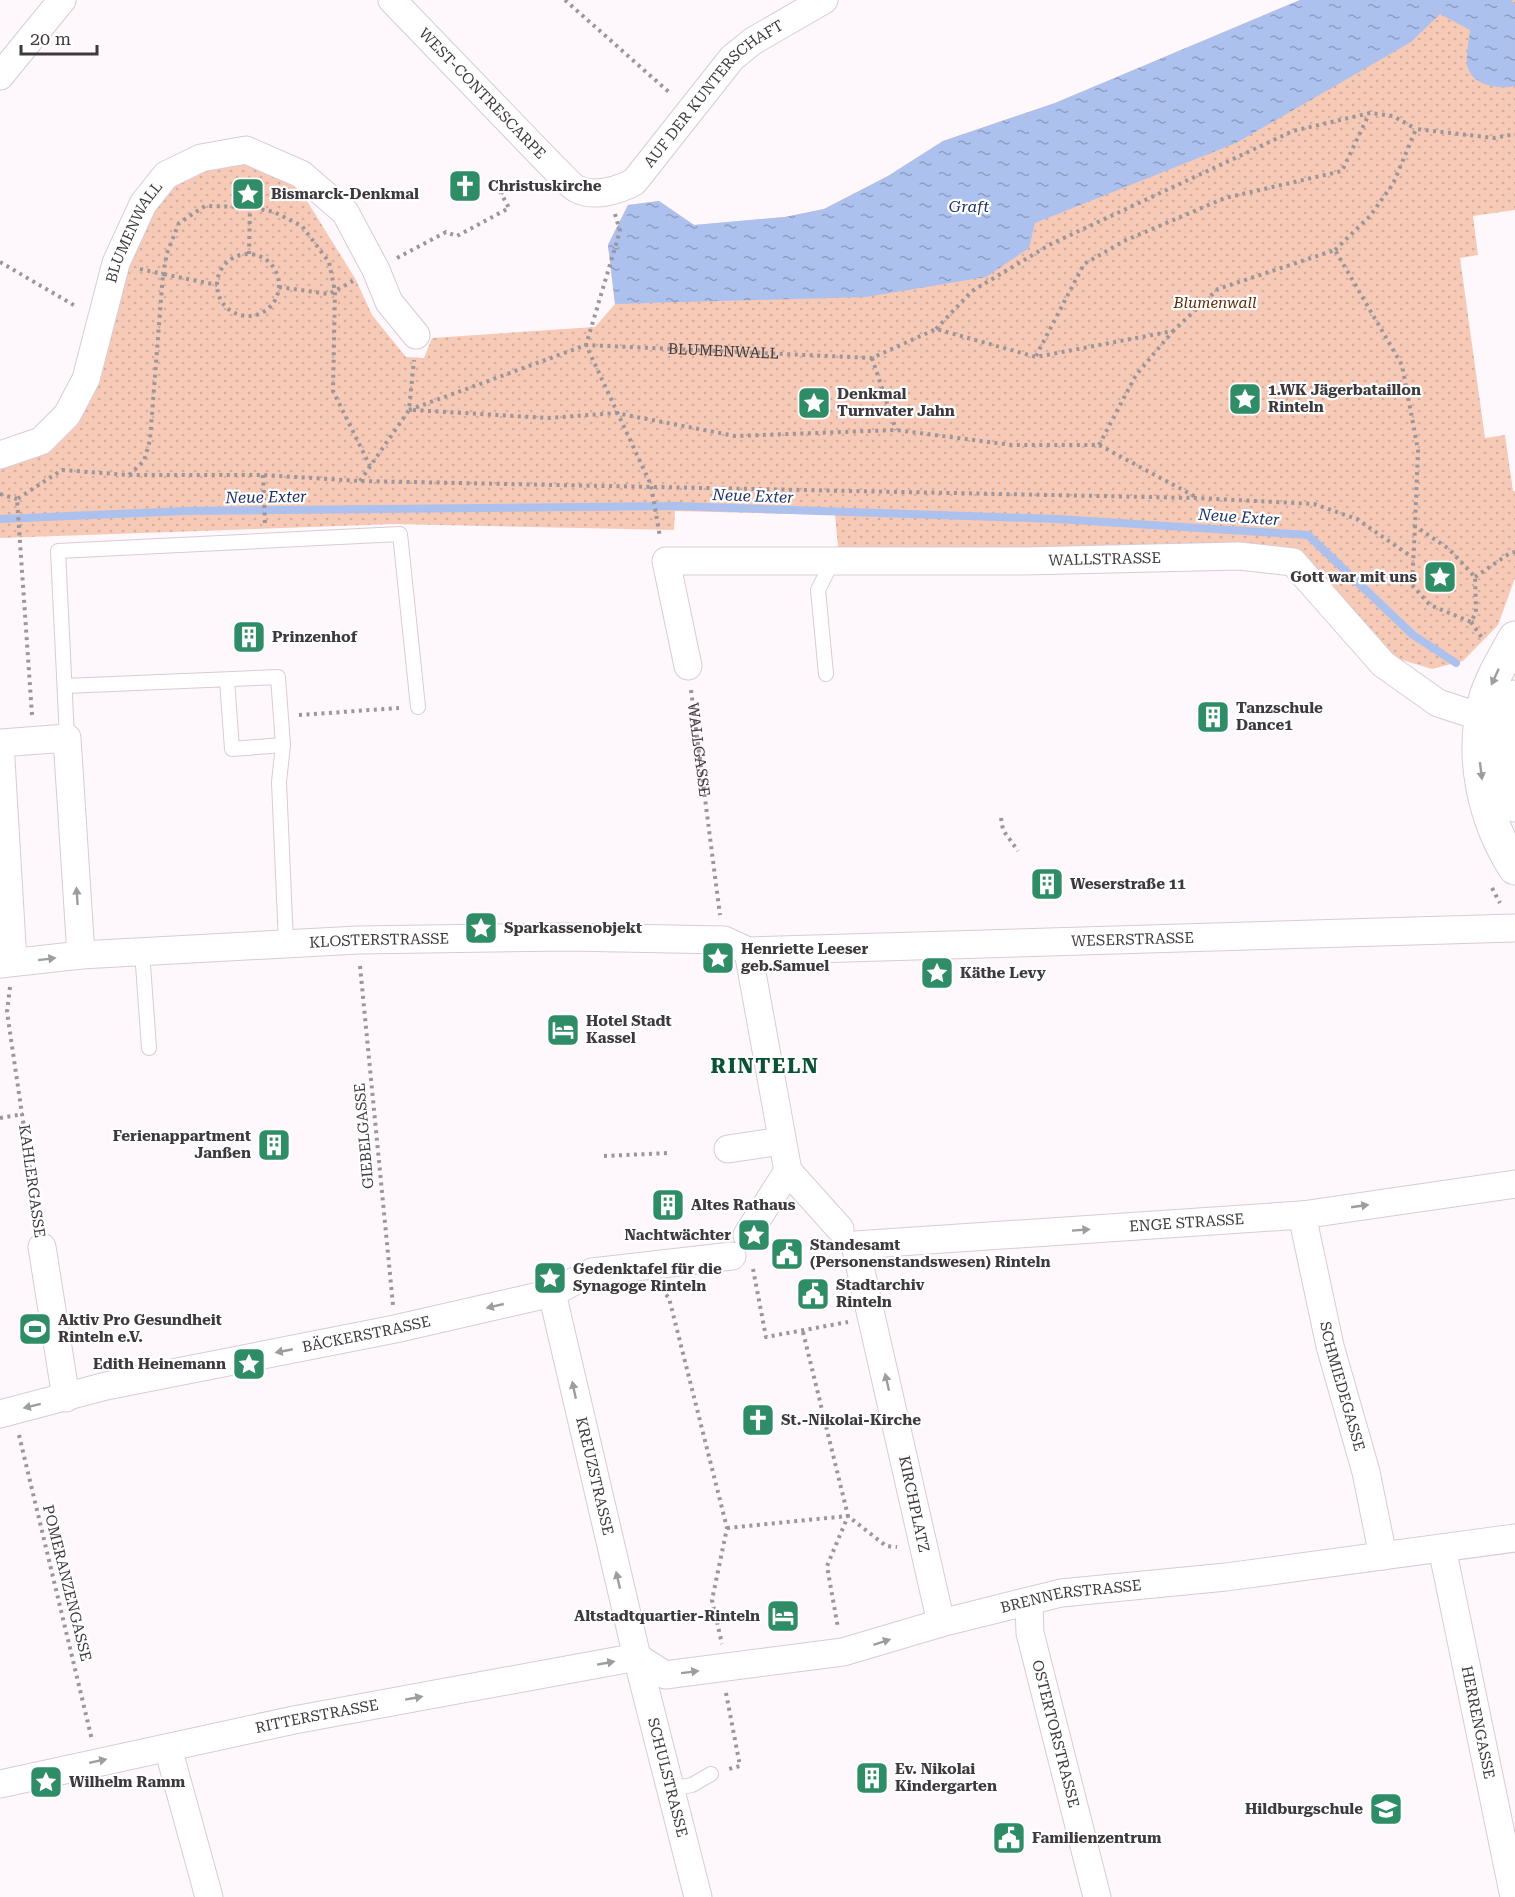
<svg xmlns="http://www.w3.org/2000/svg" width="1515" height="1897" viewBox="0 0 1515 1897" font-family="'Roboto Serif',serif">
<style>
.green{fill:url(#green-dots)}
.water{fill:url(#water-ripples)}
.lines{fill:none;stroke-linecap:round;stroke-linejoin:round}
.stream{stroke:#adc1ee;stroke-width:8}
.lane-casing{stroke:#d9cbd5;stroke-width:16}
.street-casing{stroke:#d9cbd5;stroke-width:29}
.secondary-casing{stroke:#d9cbd5;stroke-width:35}
.path{stroke:#9c969a;stroke-width:4;stroke-dasharray:3 4.5;stroke-linecap:butt}
.lane{stroke:#fff;stroke-width:14}
.street{stroke:#fff;stroke-width:27}
.secondary{stroke:#fff;stroke-width:33}
.oneway{fill:#9e9c9e}
.labels{text-anchor:middle;dominant-baseline:central;stroke-width:4.5;stroke-linejoin:round;paint-order:stroke}
.street-label{font-size:15px;fill:#3e393d;stroke:#fff}
.poi-label{font-size:15px;font-weight:bold;fill:#3e393d;stroke:#fff;text-anchor:start}
.park-label{font-size:15px;font-style:italic;fill:#612600;stroke:#fff}
.water-label{font-size:16px;font-style:italic;fill:#1f3267;stroke:#fff}
.district-label{font-size:21px;font-weight:bold;letter-spacing:1.5px;fill:#0a5136;stroke:#fff}
</style>
<defs>
<pattern id="green-dots" width="8" height="8" patternUnits="userSpaceOnUse" patternTransform="scale(1.5)"><rect width="8" height="8" fill="#f6cab6"/><path d="M2 2h.1M6 6h.1" fill="none" stroke="#d4ae9d" stroke-width="1.8" stroke-linecap="round"/></pattern>
<pattern id="water-ripples" width="26" height="14" patternUnits="userSpaceOnUse" patternTransform="scale(1.5)"><rect width="26" height="14" fill="#adc1ee"/><path d="M2 4q2-2 4 0t4 0M15 11q2-2 4 0t4 0" fill="none" stroke="#8e9ec2"/></pattern>
</defs>
<rect width="100%" height="100%" fill="#fef8fc"/>
<path class="green" d="M1300 0H1515V210L1473 216 1478 255 1460 258 1485 438 1505 435 1513 491H1515V578L1498 625 1463 661 1432 669 1379 653 1305 558 838 547 835 515 675 511 674 530 394 524 0 538V455L67 415 146 207 209 157 254 153 294 180 356 280 372 315 406 357 424 358 432 338 595 327 615 304 608 245 628 205 659 201 694 225 785 217 824 209 888 176 943 141 1055 103Z"/>
<path class="water" d="M1300 0H1512L1515 5V86C1499 90 1469 85 1467 64 1466 53 1469 41 1470 30L1440 14 1411 42 1236 143 1035 223 1029 248 986 277 866 297 615 304 608 245 628 205 659 201 694 225 785 217 824 209 888 176 943 141 1055 103Z"/>
<g class="lines">
<path class="stream" d="M0 519 185 511 677 506 1058 519 1308 535 1413 635 1456 663"/>
<g class="lane-casing">
<path id="lane" d="M826 674 818 590 833 560
M227 680 232 749 283 745
M65 686 278 677 283 745 279 782 286 943
M67 738 58 551 400 534 418 707
M142 951 149 1048
M670 1789 692 1785 711 1774"/>
</g>
<g class="street-casing">
<g id="street">
<path id="s3" d="M392 0 555 169C562 175 569 185 577 189 594 198 619 190 634 182L732 58 753 41 824 0"/>
<path d="M0 76 62 0"/>
<path id="s4" d="M0 455 41 441 67 415 86 379 116 263 143 204 166 175 201 158 246 150 301 174 345 212 376 270 389 302 416 335"/>
<path id="s5" d="M688 666 666 561H1024L1239 556 1293 562 1383 664 1438 703 1481 717"/>
<path d="M748 951 788 1171 840 1229"/>
<path d="M13 962 0 743 67 738 81 955"/>
<path id="s6" d="M0 964 81 955 358 940 568 937 724 940 748 951 1515 928"/>
<path d="M728 1149 782 1141"/>
<path id="s7" d="M1302 1215 1330 1346 1366 1472 1383 1556"/>
<path d="M747 1235 788 1171"/>
<path d="M42 1247 66 1398"/>
<path id="s8" d="M552 1293 637 1657 698 1897"/>
<path id="s9" d="M0 1414 106 1386 395 1329 552 1293 592 1272 732 1256"/>
<path id="s10" d="M1442 1548 1514 1897"/>
<path id="s11" d="M1029 1603 1030 1633 1097 1897"/>
<path id="s12" d="M941 1623 855 1245 1302 1215 1515 1184"/>
<path id="s13" d="M637 1657 665 1675 843 1652 941 1623 1061 1593 1226 1577 1515 1538"/>
<path d="M168 1748 209 1897"/>
<path id="s14" d="M0 1784 294 1720 637 1657"/>
</g>
</g>
<g class="secondary-casing">
<path id="secondary" d="M1515 638C1504 658 1491 679 1485 700 1470 756 1484 820 1515 868
M1515 697C1501 733 1503 768 1515 805"/>
</g>
<g class="path">
<path d="M565 0 671 94"/>
<path d="M615 214 620 231 586 345 651 485 660 537"/>
<path d="M1335 250 1370 216 1393 184 1416 129 1494 138 1515 134"/>
<path d="M249 254 250 207"/>
<circle cx="248" cy="285" r="31"/>
<path d="M397 258 446 232 457 236 509 208 501 193 531 182"/>
<path d="M0 262 77 307"/>
<path d="M140 269 163 274 167 253 179 223 205 206 250 207 274 212 302 226 329 262 335 291 333 391 370 466"/>
<path d="M279 287 329 294 353 281"/>
<path d="M936 329 972 291 1051 244 1293 131 1370 113 1393 116 1416 129"/>
<path d="M1036 356 1084 264 1124 241 1225 198 1342 171 1369 114"/>
<path d="M872 358 896 430"/>
<path id="s1" d="M409 410 586 345 872 358 936 329 1036 357 1173 331 1218 289 1335 250 1402 365 1418 450 1415 526 1449 549 1475 577 1476 612 1471 622 1430 605 1412 585 1415 526"/>
<path d="M413 410 548 418 616 413 735 436 896 430 1012 445H1099L1196 497"/>
<path d="M1099 445 1136 375 1173 331"/>
<path d="M129 475 144 461 150 440 163 274 217 285"/>
<path d="M263 475 265 524"/>
<path d="M360 481 409 410 414 360"/>
<path d="M0 494 17 499"/>
<path d="M1475 577 1510 553 1515 552"/>
<path d="M1471 622 1482 638"/>
<path id="s2" d="M691 690 720 915"/>
<path d="M32 715 17 499 62 470 129 475H263L360 481 1197 498 1314 504 1357 519 1412 557"/>
<path d="M299 715 399 708"/>
<path d="M1001 818 1003 830 1018 851"/>
<path d="M1492 888 1500 903"/>
<path d="M360 966 393 1305"/>
<path d="M10 987 7 1012 38 1223"/>
<path d="M0 1118 23 1114"/>
<path d="M604 1156 669 1153"/>
<path d="M753 1269 766 1337 848 1322"/>
<path d="M661 1289 669 1298 727 1528 712 1600 722 1644"/>
<path d="M803 1332 848 1516 886 1546 897 1547"/>
<path d="M19 1435 92 1740"/>
<path d="M727 1528 848 1516 827 1566 838 1628"/>
<path d="M726 1693 740 1766 729 1769"/>
</g>
<use href="#lane" class="lane"/>
<use href="#street" class="street"/>
<use href="#secondary" class="secondary"/>
</g>
<defs><path id="oneway-solid" d="M-6-.8H1V-3.2L6.5 0L1 3.2V.8H-6Z" transform="scale(1.5)"/></defs>
<g class="oneway">
<use href="#oneway-solid" transform="translate(1495 677) rotate(115)"/>
<use href="#oneway-solid" transform="translate(1481 771) rotate(83)"/>
<use href="#oneway-solid" transform="translate(77 896) rotate(-94)"/>
<use href="#oneway-solid" transform="translate(47 959) rotate(-7)"/>
<use href="#oneway-solid" transform="translate(1360 1206) rotate(-8)"/>
<use href="#oneway-solid" transform="translate(1081 1230) rotate(-4)"/>
<use href="#oneway-solid" transform="translate(495 1306) rotate(167)"/>
<use href="#oneway-solid" transform="translate(284 1351) rotate(169)"/>
<use href="#oneway-solid" transform="translate(887 1382) rotate(-103)"/>
<use href="#oneway-solid" transform="translate(574 1390) rotate(-102)"/>
<use href="#oneway-solid" transform="translate(32 1406) rotate(166)"/>
<use href="#oneway-solid" transform="translate(618 1580) rotate(-103)"/>
<use href="#oneway-solid" transform="translate(882 1642) rotate(-18)"/>
<use href="#oneway-solid" transform="translate(606 1663) rotate(-10)"/>
<use href="#oneway-solid" transform="translate(690 1672) rotate(-7)"/>
<use href="#oneway-solid" transform="translate(414 1698) rotate(-10)"/>
<use href="#oneway-solid" transform="translate(98 1761) rotate(-12)"/>
</g>
<defs>
<g id="church-square" transform="scale(1.725)"><rect x="-9" y="-9" width="18" height="18" rx="4" fill="#2e8d66" stroke="#fff"/><path d="M-1.2-6h2.4v3.5h3.3v2.4h-3.3V6h-2.4V-.1h-3.3v-2.4h3.3Z" fill="#fff"/></g>
<g id="sight-square" transform="scale(1.725)"><rect x="-9" y="-9" width="18" height="18" rx="4" fill="#2e8d66" stroke="#fff"/><path d="M0-6L1.8-2.2L6-1.7L2.9 1.2L3.7 5.4L0 3.3L-3.7 5.4L-2.9 1.2L-6-1.7L-1.8-2.2Z" fill="#fff"/></g>
<g id="building-square" transform="scale(1.725)"><rect x="-9" y="-9" width="18" height="18" rx="4" fill="#2e8d66" stroke="#fff"/><path d="M-4-6H4V6H1V3H-1V6H-4ZM-2.5-4.3h1.7v1.8h-1.7ZM.8-4.3h1.7v1.8H.8ZM-2.5-1h1.7V.8h-1.7ZM.8-1h1.7V.8H.8Z" fill="#fff"/></g>
<g id="hotel-square" transform="scale(1.725)"><rect x="-9" y="-9" width="18" height="18" rx="4" fill="#2e8d66" stroke="#fff"/><path d="M-6-4.5h1.5V1H6V5H4.5V3h-9V5H-6ZM-4 0a1.8 1.8 0 1 1 3.6 0ZM.5 0V-2.5h3Q6-2.5 6 0Z" fill="#fff"/></g>
<g id="civic-square" transform="scale(1.725)"><rect x="-9" y="-9" width="18" height="18" rx="4" fill="#2e8d66" stroke="#fff"/><path d="M-.6-6.5H3V-4.5H.6V-3L4-1V1h2V6H-6V1h2V-1L-.6-3ZM-1.2 2.5V6h2.4V2.5Z" fill="#fff"/></g>
<g id="stadium-square" transform="scale(1.725)"><rect x="-9" y="-9" width="18" height="18" rx="4" fill="#2e8d66" stroke="#fff"/><path d="M0-5a6.5 5 0 1 0 0 10a6.5 5 0 1 0 0-10ZM-3.5-1.8h7v3.6h-7Z" fill="#fff"/></g>
<g id="school-square" transform="scale(1.725)"><rect x="-9" y="-9" width="18" height="18" rx="4" fill="#2e8d66" stroke="#fff"/><path d="M0-5L7-2L0 1L-7-2ZM-4 1L0 2.5L4 1V4Q0 6-4 4Z" fill="#fff"/></g>
</defs>
<g fill-rule="evenodd">
<use href="#church-square" x="465" y="186"/>
<use href="#sight-square" x="248" y="194"/>
<use href="#sight-square" x="1245" y="399"/>
<use href="#sight-square" x="814" y="403"/>
<use href="#sight-square" x="1440" y="577"/>
<use href="#building-square" x="249" y="637"/>
<use href="#building-square" x="1213" y="717"/>
<use href="#building-square" x="1047" y="884"/>
<use href="#sight-square" x="481" y="928"/>
<use href="#sight-square" x="718" y="958"/>
<use href="#sight-square" x="937" y="973"/>
<use href="#hotel-square" x="563" y="1030"/>
<use href="#building-square" x="274" y="1145"/>
<use href="#building-square" x="668" y="1205"/>
<use href="#sight-square" x="754" y="1235"/>
<use href="#civic-square" x="787" y="1254"/>
<use href="#sight-square" x="550" y="1278"/>
<use href="#civic-square" x="813" y="1294"/>
<use href="#stadium-square" x="35" y="1329"/>
<use href="#sight-square" x="249" y="1364"/>
<use href="#church-square" x="758" y="1420"/>
<use href="#hotel-square" x="783" y="1616"/>
<use href="#building-square" x="872" y="1778"/>
<use href="#sight-square" x="46" y="1782"/>
<use href="#school-square" x="1386" y="1809"/>
<use href="#civic-square" x="1009" y="1838"/>
</g>
<g class="labels">
<g class="street-label">
<text stroke="none"><textPath href="#s3" startOffset="130">WEST-CONTRESCARPE</textPath></text>
<text stroke="none"><textPath href="#s3" startOffset="444">AUF DER KUNTERSCHAFT</textPath></text>
<text stroke="none"><textPath href="#s4" startOffset="276">BLUMENWALL</textPath></text>
<text stroke="none"><textPath href="#s1" startOffset="326">BLUMENWALL</textPath></text>
<text stroke="none"><textPath href="#s5" startOffset="546">WALLSTRASSE</textPath></text>
<text stroke="none"><textPath href="#s2" startOffset="60">WALLGASSE</textPath></text>
<text stroke="none"><textPath href="#s6" startOffset="1136">WESERSTRASSE</textPath></text>
<text stroke="none"><textPath href="#s6" startOffset="380">KLOSTERSTRASSE</textPath></text>
<text transform="translate(364 1136) rotate(-95)">GIEBELGASSE</text>
<text transform="translate(32 1181) rotate(82)">KAHLERGASSE</text>
<text stroke="none"><textPath href="#s12" startOffset="720">ENGE STRASSE</textPath></text>
<text stroke="none"><textPath href="#s9" startOffset="375">BÄCKERSTRASSE</textPath></text>
<text stroke="none"><textPath href="#s7" startOffset="176">SCHMIEDEGASSE</textPath></text>
<text stroke="none"><textPath href="#s8" startOffset="188">KREUZSTRASSE</textPath></text>
<text transform="translate(914 1504) rotate(78)">KIRCHPLATZ</text>
<text transform="translate(67 1583) rotate(76)">POMERANZENGASSE</text>
<text stroke="none"><textPath href="#s13" startOffset="448">BRENNERSTRASSE</textPath></text>
<text stroke="none"><textPath href="#s14" startOffset="324">RITTERSTRASSE</textPath></text>
<text stroke="none"><textPath href="#s10" startOffset="178">HERRENGASSE</textPath></text>
<text stroke="none"><textPath href="#s11" startOffset="134">OSTERTORSTRASSE</textPath></text>
<text stroke="none"><textPath href="#s8" startOffset="498">SCHULSTRASSE</textPath></text>
</g>
<g class="poi-label">
<text x="488" y="186">Christuskirche</text>
<text x="271" y="194">Bismarck-Denkmal</text>
<text x="1268" y="390">1.WK Jägerbataillon<tspan x="1268" dy="17">Rinteln</tspan></text>
<text x="837" y="394">Denkmal<tspan x="837" dy="17">Turnvater Jahn</tspan></text>
<text x="1417" y="577" text-anchor="end">Gott war mit uns</text>
<text x="272" y="637">Prinzenhof</text>
<text x="1236" y="708">Tanzschule<tspan x="1236" dy="17">Dance1</tspan></text>
<text x="1070" y="884">Weserstraße 11</text>
<text x="504" y="928">Sparkassenobjekt</text>
<text x="741" y="949">Henriette Leeser<tspan x="741" dy="17">geb.Samuel</tspan></text>
<text x="960" y="973">Käthe Levy</text>
<text x="586" y="1021">Hotel Stadt<tspan x="586" dy="17">Kassel</tspan></text>
<text x="251" y="1136" text-anchor="end">Ferienappartment<tspan x="251" dy="17">Janßen</tspan></text>
<text x="691" y="1205">Altes Rathaus</text>
<text x="731" y="1235" text-anchor="end">Nachtwächter</text>
<text x="810" y="1245">Standesamt<tspan x="810" dy="17">(Personenstandswesen) Rinteln</tspan></text>
<text x="573" y="1269">Gedenktafel für die<tspan x="573" dy="17">Synagoge Rinteln</tspan></text>
<text x="836" y="1285">Stadtarchiv<tspan x="836" dy="17">Rinteln</tspan></text>
<text x="58" y="1320">Aktiv Pro Gesundheit<tspan x="58" dy="17">Rinteln e.V.</tspan></text>
<text x="226" y="1364" text-anchor="end">Edith Heinemann</text>
<text x="781" y="1420">St.-Nikolai-Kirche</text>
<text x="760" y="1616" text-anchor="end">Altstadtquartier-Rinteln</text>
<text x="895" y="1769">Ev. Nikolai<tspan x="895" dy="17">Kindergarten</tspan></text>
<text x="69" y="1782">Wilhelm Ramm</text>
<text x="1363" y="1809" text-anchor="end">Hildburgschule</text>
<text x="1032" y="1838">Familienzentrum</text>
</g>
<g class="park-label">
<text x="1215" y="303">Blumenwall</text>
</g>
<g class="water-label">
<text x="969" y="206">Graft</text>
<text transform="translate(753 496) rotate(2)">Neue Exter</text>
<text transform="translate(266 497) rotate(-1)">Neue Exter</text>
<text transform="translate(1239 517) rotate(4)">Neue Exter</text>
</g>
<g class="district-label">
<text x="765" y="1066">RINTELN</text>
</g>
</g>
<path d="M21 45v9h76v-9" fill="none" stroke="#3e393d" stroke-width="3"/>
<text x="30" y="45" font-size="18" fill="#3e393d" stroke="#ffffff" stroke-width="4.5" paint-order="stroke">20 m</text>
</svg>
